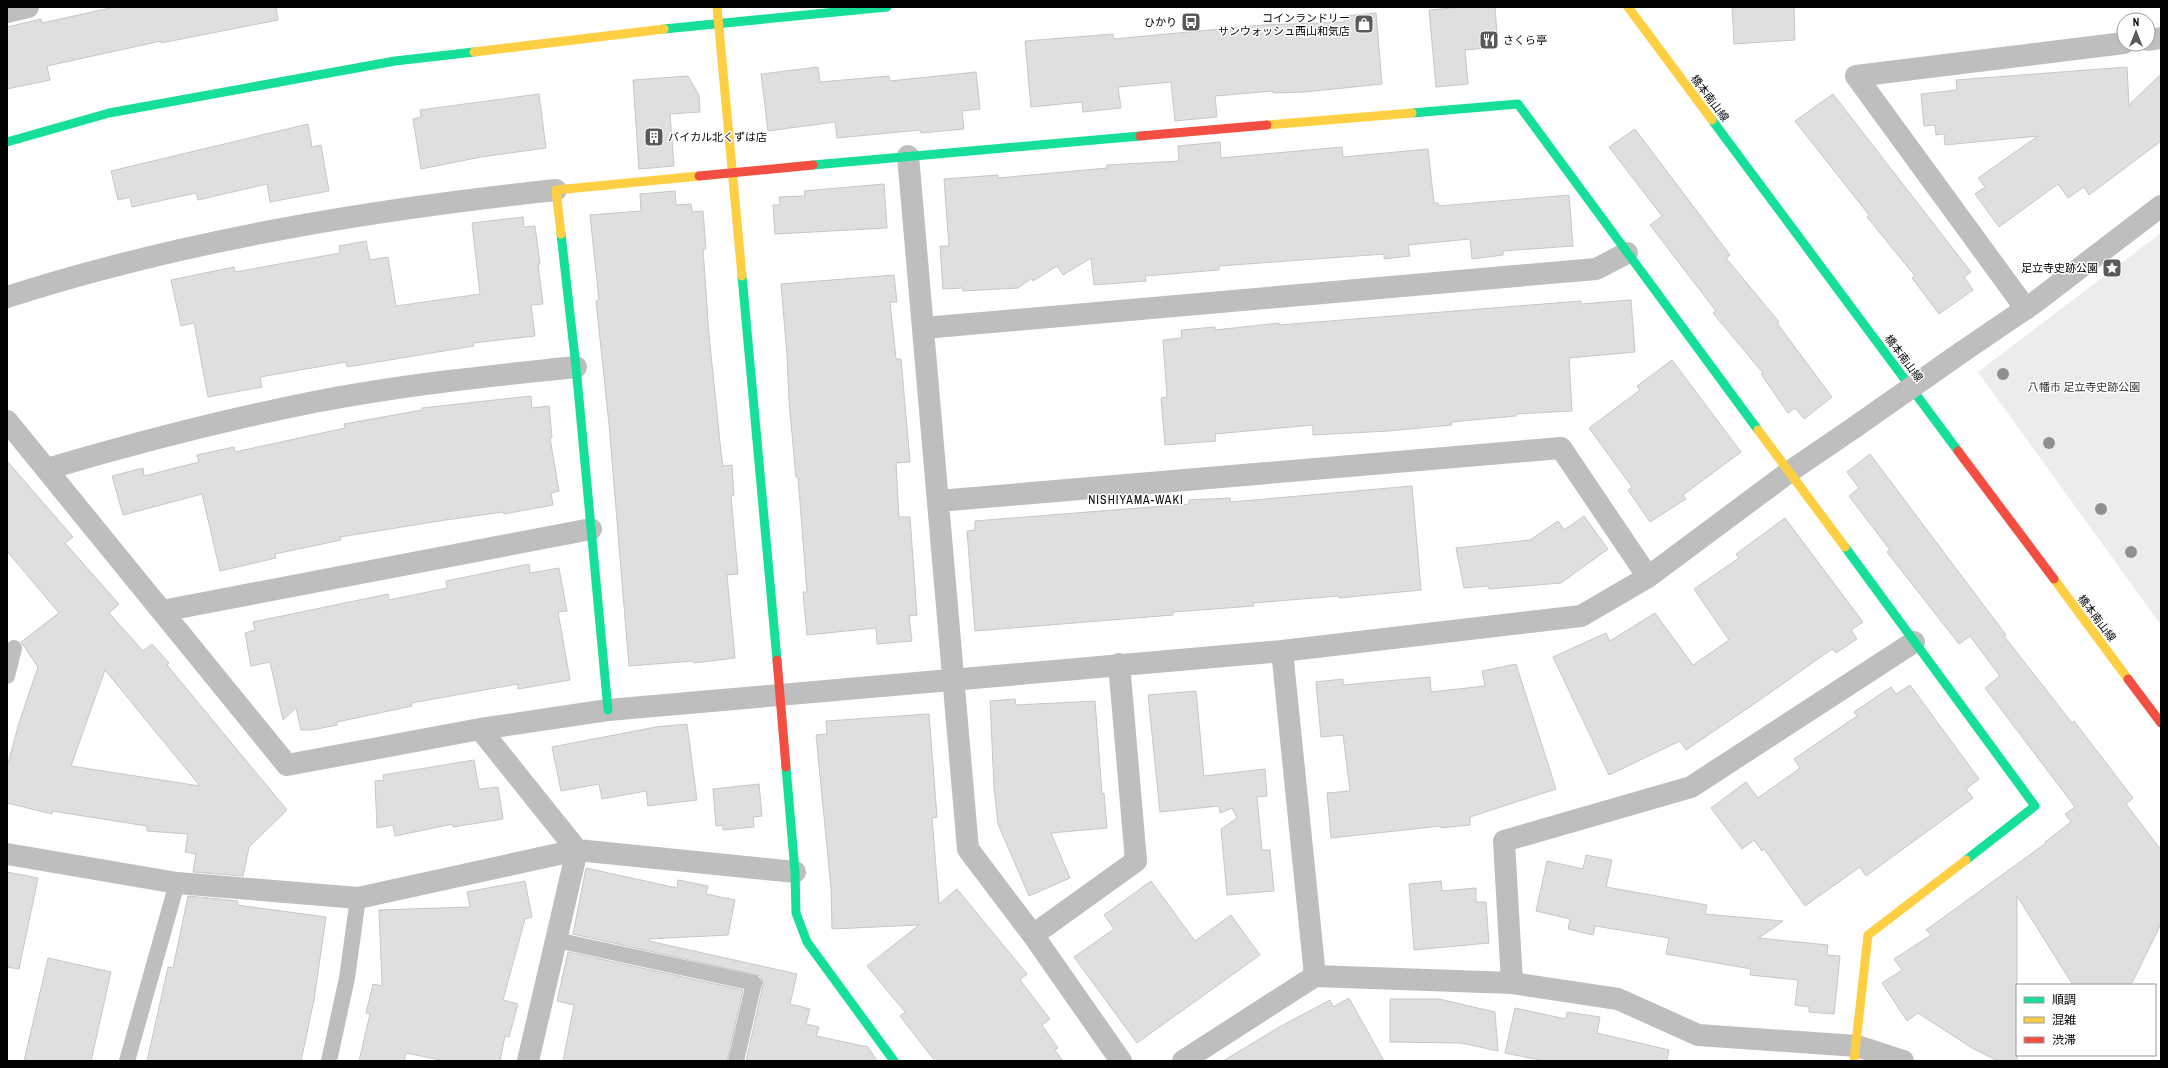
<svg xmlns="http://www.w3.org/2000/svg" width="2168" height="1068" viewBox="0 0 2168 1068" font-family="'Archivo Narrow','Noto Sans JP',sans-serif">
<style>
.green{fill:#ececec}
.building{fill:#dfdfdf;stroke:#c7c7c7;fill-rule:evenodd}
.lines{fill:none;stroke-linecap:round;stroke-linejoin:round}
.lane{stroke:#bebebe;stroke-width:16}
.street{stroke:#bebebe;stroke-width:22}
.fast{stroke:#16e098;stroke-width:9}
.slow{stroke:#ffcf43;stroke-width:9}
.jam{stroke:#f24e42;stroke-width:9}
.street-bridge{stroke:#bebebe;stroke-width:22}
.tree{fill:#8f8f8f}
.labels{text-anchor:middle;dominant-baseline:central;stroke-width:3;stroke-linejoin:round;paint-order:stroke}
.poi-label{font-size:11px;fill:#000;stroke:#fff;text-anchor:end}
.street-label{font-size:11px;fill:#000;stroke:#fff}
.park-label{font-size:11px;fill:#333;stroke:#fff}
.neighbourhood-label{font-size:12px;letter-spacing:1px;fill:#000;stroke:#fff}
</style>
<rect width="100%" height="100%" fill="#fff"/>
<path class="green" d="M2161 233V625L1978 372Z"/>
<path class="building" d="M115 7H276L278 20 161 43V41L47 66 50 80 7 89V27L41 19 42 23Z
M1464 7H1495L1498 47 1465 50 1468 84 1436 87 1429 10Z
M1732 7H1794L1795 40 1734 44Z
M1376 13 1382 84 1305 92 1273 93V91L1215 96 1217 117 1175 121 1171 82 1118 87 1121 108 1083 112 1082 102 1031 107 1025 41 1113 34 1114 39 1263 25 1344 22V16Z
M818 67 820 82 889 76 890 81 976 72 980 109 962 111 964 129 921 133 920 130 837 138 835 122 768 131 761 74Z
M2127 67 2129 105 2161 74V141L2089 195 2084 187 2068 198 2058 184 1999 227 1975 194 1985 187 1978 178 2038 136 1945 145 1944 134 1936 135 1935 125 1924 126 1921 94 1957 90 1956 80Z
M688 76 699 95 700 112 670 114 674 166 639 169 633 80Z
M539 94 546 148 481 157 421 169 413 119 421 117 420 110Z
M1833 94 1971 272 1964 277 1973 290 1939 314 1912 278 1915 276 1867 217 1869 215 1795 121Z
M308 124 312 147 321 145 329 191 270 202 267 184 198 200 196 193 132 207 130 197 118 200 111 171Z
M1635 129 1730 255 1726 258 1779 322 1777 323 1832 397 1804 419 1795 408 1788 413 1761 374 1763 373 1713 313 1716 311 1650 225 1662 216 1609 147Z
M1220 142 1221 158 1342 147 1343 157 1428 149 1434 203H1438L1439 206 1569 195 1573 246 1503 251V255L1472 259 1470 239 1408 245 1410 256 1384 259V254L1219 266V270L1145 276 1146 281 1094 285 1091 258 1063 275 1057 266 1033 281 1032 278 1018 288 963 291V288L943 289 940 246H949L944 179 998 175V178L1107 168V165L1179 161 1178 146Z
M884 184 887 228 775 234 773 205H780L779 197 805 196 804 191Z
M675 191 676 205 691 204 692 212 703 211 706 249H703L709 335 721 452 723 466 732 465 734 495 731 496 738 574 727 575 735 658 694 663 693 661 629 666 609 424 596 301 599 300 590 215 641 211 640 194Z
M523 217 524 227 535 226 540 264H538L543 304 531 305 535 336 473 343 474 346 347 367 346 362 260 377 262 387 208 397 194 323 181 326 171 280 234 267 235 272 340 253 339 246 366 241 370 260 388 257 396 306 480 294 472 223Z
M894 275 897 302H890L896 359H901L910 462 896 463 899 517H910L917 615 909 616 912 641 877 644 876 628 807 635 803 592H807L798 477H796L789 401 787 355 781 284Z
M1631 300 1635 352 1569 358 1572 411 1516 414V416L1451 422 1452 425 1388 431 1313 435V425L1215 434 1216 441 1165 445 1161 398 1167 397 1163 340 1182 338 1181 330 1215 327V330L1279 323V325L1581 301V304Z
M1672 360 1741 452 1683 495 1686 499 1650 522 1628 490 1632 487 1589 428 1640 390 1637 386Z
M531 396 532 408 549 406 552 438H550L559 491 551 493 553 505 504 514 503 512 439 521 340 537 341 540 275 554 276 558 220 571 202 494 123 515 112 476 143 468 144 476 199 462 197 455 234 447 235 452 345 428 344 424 422 410V408Z
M1870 454 2006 635 2004 636 2072 723 2074 721 2133 798 2126 804 2161 850V924L2131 985H2073L2017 896V1061H1998L1972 1048 1918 1013 1907 1021 1882 983 1902 970 1894 959 1931 935 1926 930 2046 843 2045 842 2071 822 2065 814 2075 807 1985 688 2000 676 1970 636 1959 644 1887 552 1890 550 1849 496 1859 488 1847 472Z
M7 461 73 537 65 543 119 604 109 613 143 651 152 644 169 663 167 665 287 810 249 847 243 876 193 872 196 854 185 852 188 834 147 831V826L52 811V814L7 803V767L19 723 38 667 21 642 59 613 7 551ZM105 670 200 786 71 766Z
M1412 486 1421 590 1339 598V596L1253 603 1254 606 1173 612V615L975 631 967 531 975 530V521L1189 504V500L1230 498 1231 502Z
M1584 516 1608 549 1561 583 1489 589 1488 586 1464 588 1456 548 1530 540 1558 521 1564 530Z
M1785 518 1863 622 1851 630 1857 639 1836 653 1832 649 1757 702 1686 750 1680 741 1609 775 1553 657 1606 633 1610 641 1655 613 1693 665 1729 640 1694 589 1739 558 1736 554Z
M529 564 530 573 559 568 567 611 558 612 570 680 518 689V684L411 703 412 706 337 722V725L312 730H301L296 708 283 720 270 662 251 666 245 633 255 630 253 622 388 594 389 600 447 588 446 581Z
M1516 664 1556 789 1470 817V825L1441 828V826L1331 838 1327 793 1350 791 1343 735 1321 737 1316 682 1343 679V685L1430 677 1431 692 1485 686 1482 671Z
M1910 685 1979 779 1966 789 1973 798 1866 876 1860 867 1805 906 1764 849 1762 851 1754 840 1742 849 1711 808 1746 782 1758 798 1800 768 1794 759 1857 716 1854 712 1891 687 1896 694Z
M1196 691 1204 776 1265 769 1267 796 1257 797 1262 850H1270L1274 891 1227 895 1221 829 1237 818 1232 808 1220 813 1219 806 1160 812 1148 695Z
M1015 699 1016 705 1095 701 1102 794 1104 793 1107 828 1051 833 1070 878 1029 896 998 824 994 787 990 701Z
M929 714 937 817 932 818 939 904 957 889 1027 974 1020 980 1050 1019 1042 1025 1058 1048 1055 1050 1063 1061H935L900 1016 905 1012 867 966 919 925 832 929 831 888 816 735 827 734 826 721Z
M687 724 697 800 648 806 646 791 602 799 599 784 561 791 552 747 656 727Z
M474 760 479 789 498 787 503 819 453 827V824L395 836 393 825 377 828 375 781 384 780 383 775Z
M759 784 762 816 753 817 754 827 723 830V825L716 826 713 789Z
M1586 855 1612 860 1606 887 1707 905 1705 914 1783 921 1759 938 1828 945 1827 955 1840 956 1834 1014 1809 1012V1007L1795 1005 1798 980 1750 975 1751 969 1666 954 1669 938 1595 926 1593 935 1568 929 1570 919 1536 911 1547 861 1583 869Z
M586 868 677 888 678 880 708 886 706 894 735 900 728 935 649 939V941L797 974 790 1004 810 1009 806 1024 819 1027 816 1036 868 1047 877 1061H746L763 985 761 976 573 934Z
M7 872 38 878 19 969 7 967Z
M525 881 532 917 525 919 503 1000 518 1004 509 1037 505 1036 500 1061H445L406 1053 404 1061H359L370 1014 366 1013 373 984 382 986 379 910 470 907 467 892Z
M1151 881 1195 941 1231 915 1260 955 1137 1043 1074 957 1114 929 1104 915Z
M1441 881 1442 891 1476 888V902H1486L1489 943 1414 950 1409 884Z
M188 896 238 901 237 905 326 917 314 1000 301 1061H147L168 967 173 968Z
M568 952 743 990 727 1061H563L574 1005 557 1001Z
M48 958 111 972 91 1061H24Z
M1349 998 1384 1061H1223L1281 1026 1330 1000 1333 1007Z
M1390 999H1439L1495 1012 1498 1051 1461 1043 1390 1042Z
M1515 1008 1566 1019 1567 1012 1600 1017 1597 1033 1669 1050 1667 1061H1545L1505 1053Z"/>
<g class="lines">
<path class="lane" d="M7 676 14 648
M556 940 754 983 736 1061
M127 1061 177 883
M329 1061 347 978 358 898"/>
<path class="street" d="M7 12 28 7
M2148 40 2161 38
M908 156 968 849 1033 935 1121 1061
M7 297C185 240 370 210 556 190
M2026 309 1856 76 2124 43
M924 328 1596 269 1627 253
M1962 352 2034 303 2161 206
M7 421 287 765 480 729 608 710 1282 651 1581 616 1648 577 1789 472 1855 427
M47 469C135 443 224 420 314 402 401 385 488 376 576 367
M938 501 1561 448 1648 577
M162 611 591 529
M1282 651 1315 976
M480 729 577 850 528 1061
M7 854 177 883 358 898 577 850 795 872
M1033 935 1136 861 1119 664
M1512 983 1504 841 1691 787 1914 642
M1183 1061 1315 976 1512 983 1618 999 1698 1035 1857 1046 1903 1061"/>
<path class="fast" d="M664 29 887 7
M1412 113 1518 104 1758 430
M1712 120 1958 451
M7 142 109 113 395 61 474 52
M813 165 1140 136
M561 234 576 367 608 710
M742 276 777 660
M1845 547 2035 806 1966 860
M786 767 795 872 796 913 807 942 894 1061"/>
<path class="slow" d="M717 7 742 276
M1628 7 1712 120
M474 52 664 29
M1267 125 1412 113
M561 234 556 190 699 176
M1758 430 1845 547
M2054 579 2128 679
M1854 1061 1868 935 1966 860"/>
<path class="jam" d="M1140 136 1267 125
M699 176 813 165
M1958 451 2054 579
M777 660 786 767
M2128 679 2161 723"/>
<path class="street-bridge" d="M1855 427 1962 352"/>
</g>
<g class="tree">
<circle cx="2003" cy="374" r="6"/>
<circle cx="2049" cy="443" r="6"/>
<circle cx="2101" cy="509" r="6"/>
<circle cx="2131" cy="552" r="6"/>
</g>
<defs>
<g id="bus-square" transform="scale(1)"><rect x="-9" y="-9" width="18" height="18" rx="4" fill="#595959" stroke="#fff"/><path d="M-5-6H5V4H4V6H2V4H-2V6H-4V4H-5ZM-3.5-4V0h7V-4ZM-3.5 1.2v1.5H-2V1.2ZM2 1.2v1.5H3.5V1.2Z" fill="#fff"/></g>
<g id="shop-square" transform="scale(1)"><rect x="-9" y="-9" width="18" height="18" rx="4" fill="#595959" stroke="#fff"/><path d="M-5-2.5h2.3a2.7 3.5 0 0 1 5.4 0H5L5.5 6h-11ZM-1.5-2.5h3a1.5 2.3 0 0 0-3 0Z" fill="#fff"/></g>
<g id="restaurant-square" transform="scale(1)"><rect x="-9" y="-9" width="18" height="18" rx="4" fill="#595959" stroke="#fff"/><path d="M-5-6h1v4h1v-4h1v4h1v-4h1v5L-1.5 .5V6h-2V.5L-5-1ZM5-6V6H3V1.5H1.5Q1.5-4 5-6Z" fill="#fff"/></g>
<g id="building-square" transform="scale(1)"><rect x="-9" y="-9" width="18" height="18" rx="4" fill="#595959" stroke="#fff"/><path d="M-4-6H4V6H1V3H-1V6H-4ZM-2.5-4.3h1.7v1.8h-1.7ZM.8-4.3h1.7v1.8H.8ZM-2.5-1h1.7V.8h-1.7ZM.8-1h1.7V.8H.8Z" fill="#fff"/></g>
<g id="sight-square" transform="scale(1)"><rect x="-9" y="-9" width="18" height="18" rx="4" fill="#595959" stroke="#fff"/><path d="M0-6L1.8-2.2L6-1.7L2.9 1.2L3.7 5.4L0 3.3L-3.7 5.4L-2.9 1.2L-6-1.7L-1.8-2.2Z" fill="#fff"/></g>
</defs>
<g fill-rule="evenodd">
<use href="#bus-square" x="1191" y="22"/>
<use href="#shop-square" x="1364" y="24"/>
<use href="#restaurant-square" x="1489" y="40"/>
<use href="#building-square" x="654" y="137"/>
<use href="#sight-square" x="2112" y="268"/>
</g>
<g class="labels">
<g class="poi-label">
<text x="1350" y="18">コインランドリー<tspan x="1350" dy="13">サンウォッシュ西山和気店</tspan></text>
<text x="1177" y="22">ひかり</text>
<text x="1503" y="40" text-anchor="start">さくら亭</text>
<text x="668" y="137" text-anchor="start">バイカル北くずは店</text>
<text x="2098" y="268">足立寺史跡公園</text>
</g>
<g class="street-label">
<text transform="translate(1710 98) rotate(53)">橋本南山線</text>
<text transform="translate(1904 358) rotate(53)">橋本南山線</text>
<text transform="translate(2097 618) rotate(53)">橋本南山線</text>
</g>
<g class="park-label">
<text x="2084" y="387">八幡市 足立寺史跡公園</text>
</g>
<g class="neighbourhood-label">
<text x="1136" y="500">NISHIYAMA-WAKI</text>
</g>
</g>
<rect width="2168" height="1068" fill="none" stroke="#000000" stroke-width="16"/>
<rect x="2016" y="984" width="140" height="72" fill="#ffffff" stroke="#999999"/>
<rect x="2024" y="997" width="20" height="6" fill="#16e098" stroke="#999999"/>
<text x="2052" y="1004" font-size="12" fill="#000000">順調</text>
<rect x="2024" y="1017" width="20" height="6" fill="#ffcf43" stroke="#999999"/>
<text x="2052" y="1024" font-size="12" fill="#000000">混雑</text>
<rect x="2024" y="1037" width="20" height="6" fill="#f24e42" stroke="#999999"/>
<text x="2052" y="1044" font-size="12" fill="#000000">渋滞</text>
<g transform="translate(2136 32)"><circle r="19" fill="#ffffff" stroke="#999999"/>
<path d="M0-3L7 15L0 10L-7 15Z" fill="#595959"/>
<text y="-6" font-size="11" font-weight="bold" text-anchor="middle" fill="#000000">N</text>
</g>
</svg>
